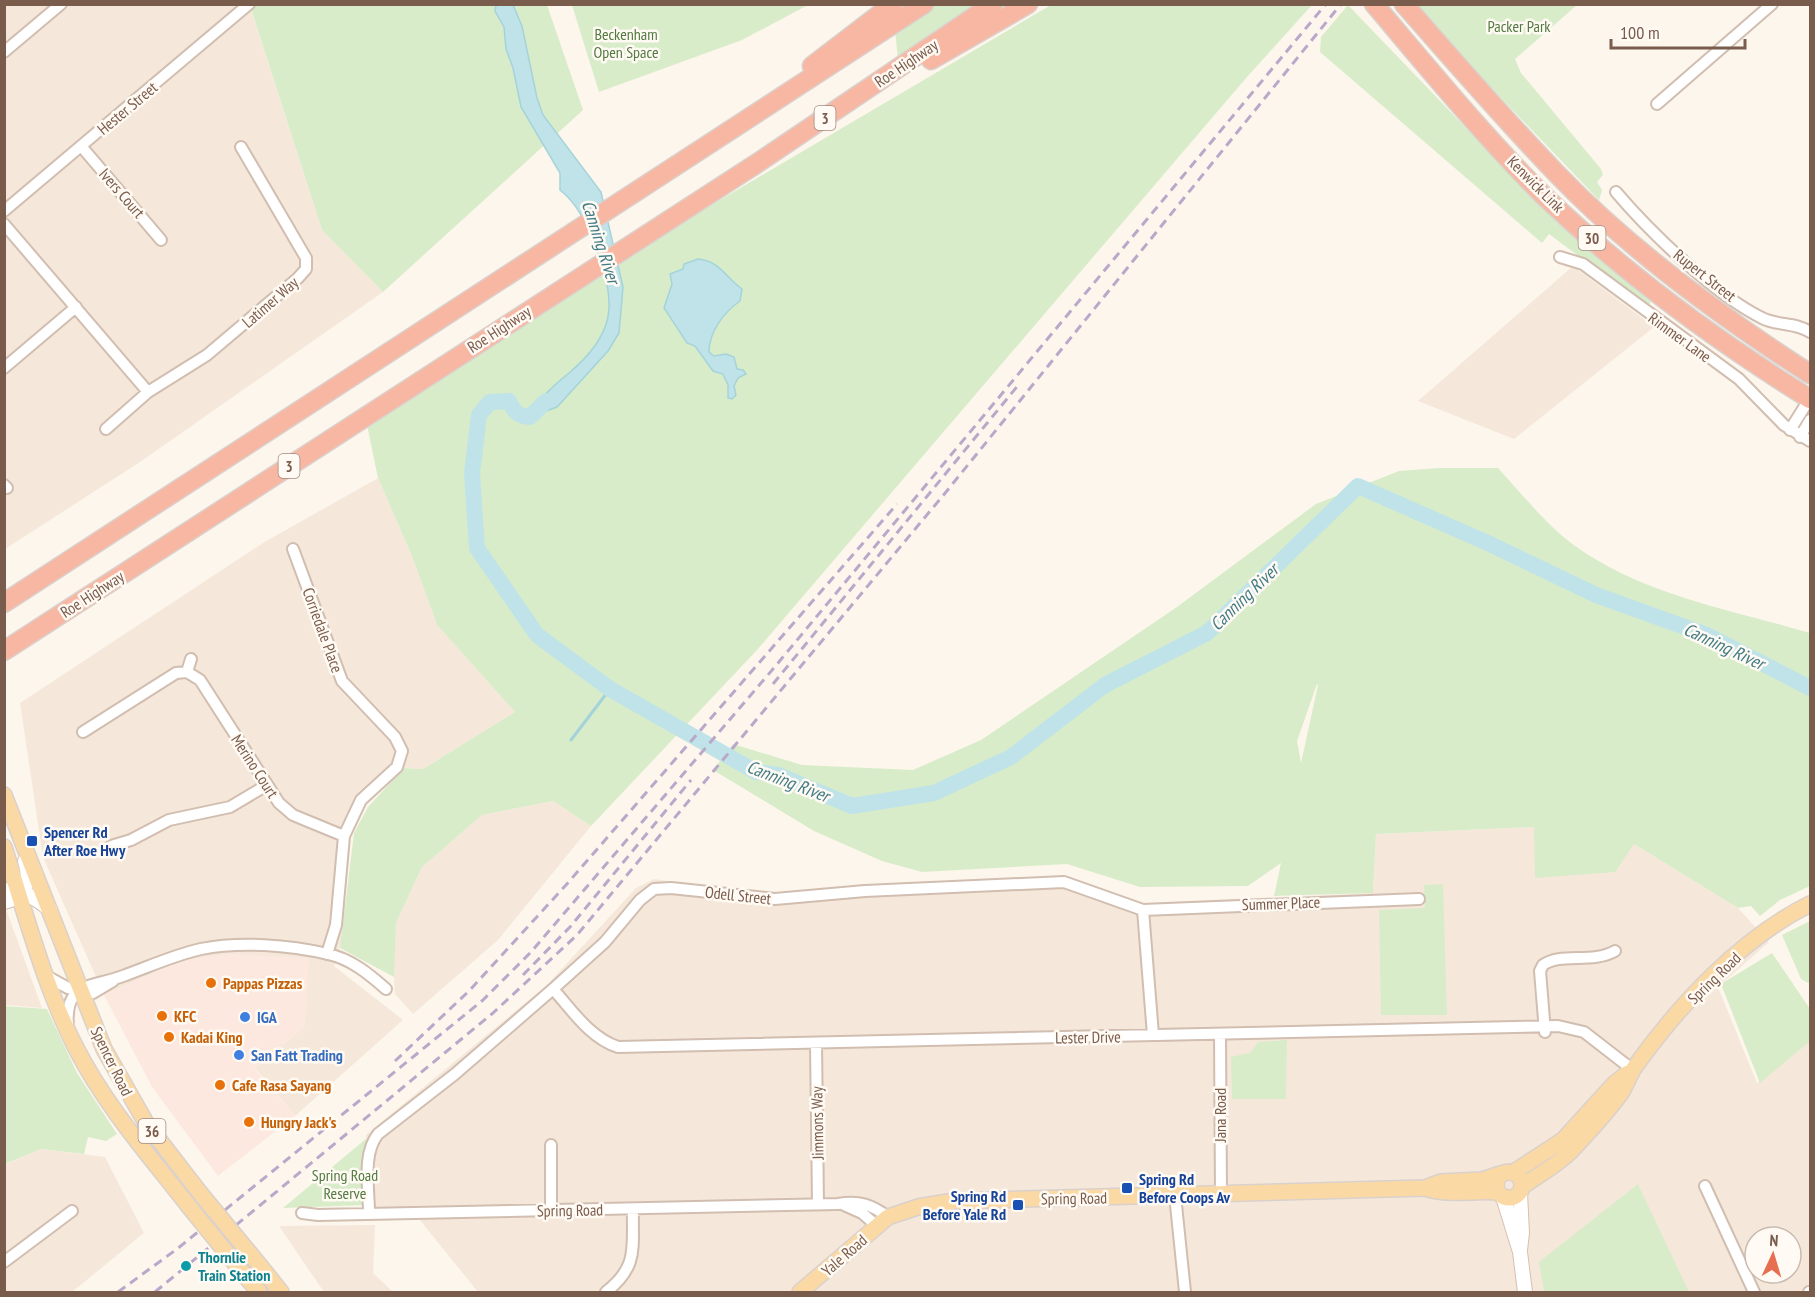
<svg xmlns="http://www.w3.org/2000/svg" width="1815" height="1297" viewBox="0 0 1815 1297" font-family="'PT Sans Narrow',sans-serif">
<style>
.residential{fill:#f5e8da;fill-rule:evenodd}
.commercial{fill:#fde8e0}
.green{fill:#d8ecc9;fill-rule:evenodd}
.water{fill:#bfe3e8;stroke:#a5d3da;stroke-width:1.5}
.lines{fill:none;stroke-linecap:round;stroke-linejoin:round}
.stream{stroke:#a5d3da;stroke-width:3}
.river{stroke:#bfe3e8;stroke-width:16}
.street-casing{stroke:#d1beb0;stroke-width:14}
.secondary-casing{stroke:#d6c0b0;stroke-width:16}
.primary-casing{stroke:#dad1cd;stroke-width:18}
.highway-casing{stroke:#dad1cd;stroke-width:21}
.street{stroke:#fff;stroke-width:10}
.secondary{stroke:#fff;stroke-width:14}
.primary{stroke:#fbd9a5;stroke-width:15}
.highway{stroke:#f7b7a3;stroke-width:18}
.rail{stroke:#b9a8c9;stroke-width:3;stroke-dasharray:9 6;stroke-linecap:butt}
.primary-bridge-casing{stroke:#dad1cd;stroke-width:18;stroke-linecap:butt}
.primary-bridge{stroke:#fbd9a5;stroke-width:15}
.transit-dot{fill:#1a4fb4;stroke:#fffaf3;stroke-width:2}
.food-dot{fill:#e8710a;stroke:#fffaf3;stroke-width:2}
.shop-dot{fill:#3f7fe0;stroke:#fffaf3;stroke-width:2}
.culture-dot{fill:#0f9aa8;stroke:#fffaf3;stroke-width:2}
.labels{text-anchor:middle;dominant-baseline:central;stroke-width:5;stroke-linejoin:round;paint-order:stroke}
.shield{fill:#fffaf3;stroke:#a28b7f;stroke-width:1.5}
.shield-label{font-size:15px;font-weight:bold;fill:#7a5c4d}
.park-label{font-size:16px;fill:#537a41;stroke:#fffaf3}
.street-label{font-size:16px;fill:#7a5c4d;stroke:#fffaf3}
.transit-label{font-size:16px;font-weight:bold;fill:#164399;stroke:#fffaf3;text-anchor:start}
.food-label{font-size:16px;font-weight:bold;fill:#c56008;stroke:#fffaf3;text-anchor:start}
.shop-label{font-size:16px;font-weight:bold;fill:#366cbe;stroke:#fffaf3;text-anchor:start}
.culture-label{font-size:16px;font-weight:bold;fill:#0d838f;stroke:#fffaf3;text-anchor:start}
.water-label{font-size:18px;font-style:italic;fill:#437c86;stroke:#fffaf3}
</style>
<rect width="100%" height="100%" fill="#fdf6ec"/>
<path class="residential" d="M5 5H257L251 10 322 230 383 292 140 462 5 549Z
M1573 266 1654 327 1514 439 1418 401Z
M378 478 412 556 437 625 515 712 423 769 399 768 366 803 350 832 342 940 334 966 403 1020 295 1116 255 1068 305 1026 184 960 104 995 43 857 20 703 263 543Z
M553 801 591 826 498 940 413 1014 395 994 393 962 396 923 422 867 482 815Z
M1534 827 1634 844 1738 908 1769 942 1718 987 1757 1083 1810 1038V1292H478L419 1219 377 1217 368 1207 366 1135 547 985 636 888 654 879 772 895 1062 876 1142 903 1373 893 1376 834ZM1755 1237H1791V1273H1755Z
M4 903 10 920 42 1008 5 1005Z
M41 1149 105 1157 144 1233 72 1292H5L4 1165Z
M375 1225 373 1273 393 1292H324L279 1226Z"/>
<path class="commercial" d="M230 954 309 958 305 1026 255 1069 295 1116 218 1176 152 1087 104 995 184 960Z"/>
<path class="green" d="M257 4 547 5 583 110 383 292 322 230 251 9Z
M572 5V4L808 5 742 40 599 92Z
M933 5H977L898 60 895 30Z
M1051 5H1312L1247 77 757 650 591 826 553 801 482 815 422 867 396 923 394 977 340 948 354 833 368 807 404 768 423 769 515 712 437 625 412 556 378 478 367 425 625 256Z
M1348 5 1535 200 1651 302 1647 307 1549 234 1542 243 1320 52 1321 37Z
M1412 5H1577L1515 59 1521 73 1601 169 1603 175 1597 182 1602 190 1599 200Z
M1439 468H1498C1520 492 1546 524 1571 543 1641 595 1729 609 1810 633V886L1780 900 1760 916 1751 906 1738 908 1634 844 1615 872 1535 878 1534 827 1376 834 1373 893 1274 896 1281 863 1248 886 1140 887 1067 864 922 872 882 861 814 831 713 770 733 744 802 765 913 770 981 740 1177 607 1316 504 1399 471ZM1317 684 1318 685 1301 763 1297 741Z
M1443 884 1447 1015H1381L1379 910 1425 908 1424 885Z
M1810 921V984L1801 979 1782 935Z
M1772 953 1810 1009V1041L1760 1083 1721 984Z
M4 1006 47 1009 77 1073 117 1134 106 1141 88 1137 84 1154 41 1149 5 1164Z
M1287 1040 1286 1099H1232L1231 1057 1250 1053 1258 1042Z
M367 1138 366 1205 283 1208Z
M1638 1184 1689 1292H1544L1539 1262Z"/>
<path class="water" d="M496 5H513L522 26 537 98 543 115 601 192 623 287 619 333 608 351 557 407 530 417C538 399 553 386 569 373 614 335 618 305 597 251 587 227 581 207 560 190V173L521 107 513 68 506 49 504 27 495 11Z
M698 259C720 261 725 277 742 289L740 301C724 312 709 332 709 352L714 356 726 354 734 357 737 369 743 370 746 374 738 378 734 386 736 395 732 399 728 398V385L723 374 713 371 695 346 687 343 664 308 672 284 670 274 683 269 684 264Z"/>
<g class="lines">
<path class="stream" d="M571 740 610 689"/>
<path class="river" d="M546 401 530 417C518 416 514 412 509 401L490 402 479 415 472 473 477 548 537 635 610 689 756 772 778 775 852 806 934 793 1011 757 1105 685 1207 633 1358 486 1490 544 1596 595 1707 635 1810 688"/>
<g class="street-casing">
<path id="street" d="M4 52 61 4
M1657 104 1772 4
M81 146 161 240
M1616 192C1651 233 1714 294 1762 318 1777 326 1796 322 1810 332
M4 211 249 4
M4 224 148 392
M1560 257 1583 264 1739 379 1784 425 1810 441
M4 368 76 307
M106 429 148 392 207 355 298 278 306 269V258L241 147
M1790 430 1810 398
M1800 437 1810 420
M4 485 7 488
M293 549 342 681 395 737 402 751 397 767 361 800 344 836 336 925 327 954
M187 672 191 659
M83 732 176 673 187 672 200 680 279 803 293 815 344 836
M111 846 131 840 169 820 230 807 267 785
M1143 910 1419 899
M48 977 68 988 93 993 113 981
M553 989C572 1010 590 1038 618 1047L1558 1026 1584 1032 1633 1070
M68 1027C64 981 92 988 123 976 148 967 174 955 201 949 240 941 289 945 328 954 351 959 369 974 386 989
M1545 1032 1540 971 1543 965C1561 952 1592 964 1615 951
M1220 1034 1221 1195
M816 1043 818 1204
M551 1145V1210
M1705 1186 1754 1292
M1175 1195 1185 1292
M844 1205 862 1213 877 1226
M302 1213 318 1215 838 1204C859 1200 872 1205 888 1217
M369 1213C369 1188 362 1154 378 1134L455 1074 553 989 605 942 640 900 654 889 671 888 775 899 865 891 1064 882 1143 910 1153 1035
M4 1262 72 1211
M606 1292C639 1266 632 1248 633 1209
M1809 1292H1810"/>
</g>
<g class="secondary-casing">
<path id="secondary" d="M4 891C19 887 39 900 50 910
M4 902C25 897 32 880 25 861
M1520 1193 1522 1233 1520 1250
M1503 1197 1520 1252 1525 1292"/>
</g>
<g class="primary-casing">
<path id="primary" d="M4 795 104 1049 146 1123 200 1193
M4 847C25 912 45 988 76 1048 105 1105 148 1154 187 1204
M1496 1185a13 13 0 1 1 26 0a13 13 0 1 1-26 0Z
M1514 1172 1563 1140 1614 1084 1628 1073
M1522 1187C1538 1175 1556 1166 1570 1152 1588 1133 1606 1114 1621 1093 1626 1085 1629 1076 1634 1068 1679 1005 1740 939 1810 904
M1425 1188 1441 1182 1482 1180 1500 1174
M261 1267 281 1292
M247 1278 259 1292
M800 1292 888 1217 918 1207 954 1201 1425 1188C1448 1196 1474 1190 1498 1192"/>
</g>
<g class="highway-casing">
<path id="highway" d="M1374 4C1429 69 1483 135 1543 195 1624 273 1715 340 1810 399
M1404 4C1454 61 1504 119 1557 174 1631 251 1720 316 1810 374
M931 60 1028 4
M812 66 893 4
M4 603 924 4
M4 651 762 160 993 4"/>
</g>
<use href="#street" class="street"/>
<use href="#secondary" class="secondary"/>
<use href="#primary" class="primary"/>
<use href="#highway" class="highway"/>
<path class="rail" d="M773 684 1020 383
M523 975 570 927 691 780
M395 1061 469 991 566 885 897 504
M118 1292 177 1249 483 1000 531 952 773 669 1326 4
M155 1292 493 1013 577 935 946 492 1341 4"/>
<g class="primary-bridge-casing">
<path id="primary-bridge" d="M200 1193 261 1267
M187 1204 247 1278"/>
</g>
<use href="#primary-bridge" class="primary-bridge"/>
</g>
<g class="transit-dot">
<rect x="26" y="835" width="12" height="12" rx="3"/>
<rect x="1121" y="1182" width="12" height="12" rx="3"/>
<rect x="1012" y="1199" width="12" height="12" rx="3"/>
</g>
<g class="food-dot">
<circle cx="211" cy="983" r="6"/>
<circle cx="162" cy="1016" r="6"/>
<circle cx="169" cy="1037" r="6"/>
<circle cx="220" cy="1085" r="6"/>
<circle cx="249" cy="1122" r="6"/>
</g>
<g class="shop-dot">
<circle cx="245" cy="1017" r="6"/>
<circle cx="239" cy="1055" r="6"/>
</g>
<circle class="culture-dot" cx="186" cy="1266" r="6"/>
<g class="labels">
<g class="shield">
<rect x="814.5" y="106" width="21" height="24" rx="4.5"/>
<rect x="1578.5" y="226" width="27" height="24" rx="4.5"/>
<rect x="278.5" y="454" width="21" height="24" rx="4.5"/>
<rect x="138.5" y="1119" width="27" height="24" rx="4.5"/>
</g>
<g class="shield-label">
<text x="825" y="118">3</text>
<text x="1592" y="238">30</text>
<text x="289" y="466">3</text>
<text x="152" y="1131">36</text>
</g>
<g class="park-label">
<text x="1519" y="26">Packer Park</text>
<text x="626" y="34">Beckenham<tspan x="626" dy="18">Open Space</tspan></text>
<text x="345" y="1175">Spring Road<tspan x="345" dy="18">Reserve</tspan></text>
</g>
<g class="street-label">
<text transform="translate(906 63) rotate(-34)">Roe Highway</text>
<text transform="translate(127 108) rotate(-40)">Hester Street</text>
<text transform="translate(1536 184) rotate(45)">Kenwick Link</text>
<text transform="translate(122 193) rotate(49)">Ivers Court</text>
<text transform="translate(1705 275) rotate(38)">Rupert Street</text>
<text transform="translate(270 302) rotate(-41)">Latimer Way</text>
<text transform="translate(499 329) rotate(-33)">Roe Highway</text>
<text transform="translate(1680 337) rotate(36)">Rimmer Lane</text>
<text transform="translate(92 594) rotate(-33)">Roe Highway</text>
<text transform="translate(323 630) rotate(70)">Corriedale Place</text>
<text transform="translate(255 766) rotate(57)">Merino Court</text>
<text transform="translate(738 895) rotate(6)">Odell Street</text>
<text transform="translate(1281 903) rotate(-2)">Summer Place</text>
<text transform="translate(1714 978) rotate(-44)">Spring Road</text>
<text transform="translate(1088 1037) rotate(-1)">Lester Drive</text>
<text transform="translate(112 1061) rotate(64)">Spencer Road</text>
<text transform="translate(1220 1115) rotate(-90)">Jana Road</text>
<text transform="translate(817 1123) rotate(-91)">Jimmons Way</text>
<text transform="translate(1074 1198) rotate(-1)">Spring Road</text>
<text transform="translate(570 1210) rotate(-1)">Spring Road</text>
<text transform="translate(844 1255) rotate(-41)">Yale Road</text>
</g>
<g class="transit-label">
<text x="44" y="832">Spencer Rd<tspan x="44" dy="18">After Roe Hwy</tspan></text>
<text x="1139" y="1179">Spring Rd<tspan x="1139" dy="18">Before Coops Av</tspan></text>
<text x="1006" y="1196" text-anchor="end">Spring Rd<tspan x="1006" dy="18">Before Yale Rd</tspan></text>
</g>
<g class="food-label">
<text x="223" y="983">Pappas Pizzas</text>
<text x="174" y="1016">KFC</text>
<text x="181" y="1037">Kadai King</text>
<text x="232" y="1085">Cafe Rasa Sayang</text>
<text x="261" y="1122">Hungry Jack's</text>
</g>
<g class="shop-label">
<text x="257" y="1017">IGA</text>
<text x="251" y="1055">San Fatt Trading</text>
</g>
<g class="culture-label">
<text x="198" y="1257">Thornlie<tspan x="198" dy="18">Train Station</tspan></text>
</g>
<g class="water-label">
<text transform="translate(601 242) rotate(72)">Canning River</text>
<text transform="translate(1244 597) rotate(-44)">Canning River</text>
<text transform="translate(1724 646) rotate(25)">Canning River</text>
<text transform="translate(788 781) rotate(21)">Canning River</text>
</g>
</g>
<rect width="1815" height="1297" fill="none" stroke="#7a5c4d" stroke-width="12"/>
<g transform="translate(1773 1255) rotate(4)"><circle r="28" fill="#fffaf3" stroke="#cabbb1" stroke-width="1.5"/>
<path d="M0-4.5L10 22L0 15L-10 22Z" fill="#e76f51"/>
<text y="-9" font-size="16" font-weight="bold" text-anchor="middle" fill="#7a5c4d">N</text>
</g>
<path d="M1611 39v9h134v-9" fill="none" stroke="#7a5c4d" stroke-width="3"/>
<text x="1620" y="39" font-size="18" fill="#7a5c4d" stroke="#fffaf3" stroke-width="4.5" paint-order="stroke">100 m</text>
</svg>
